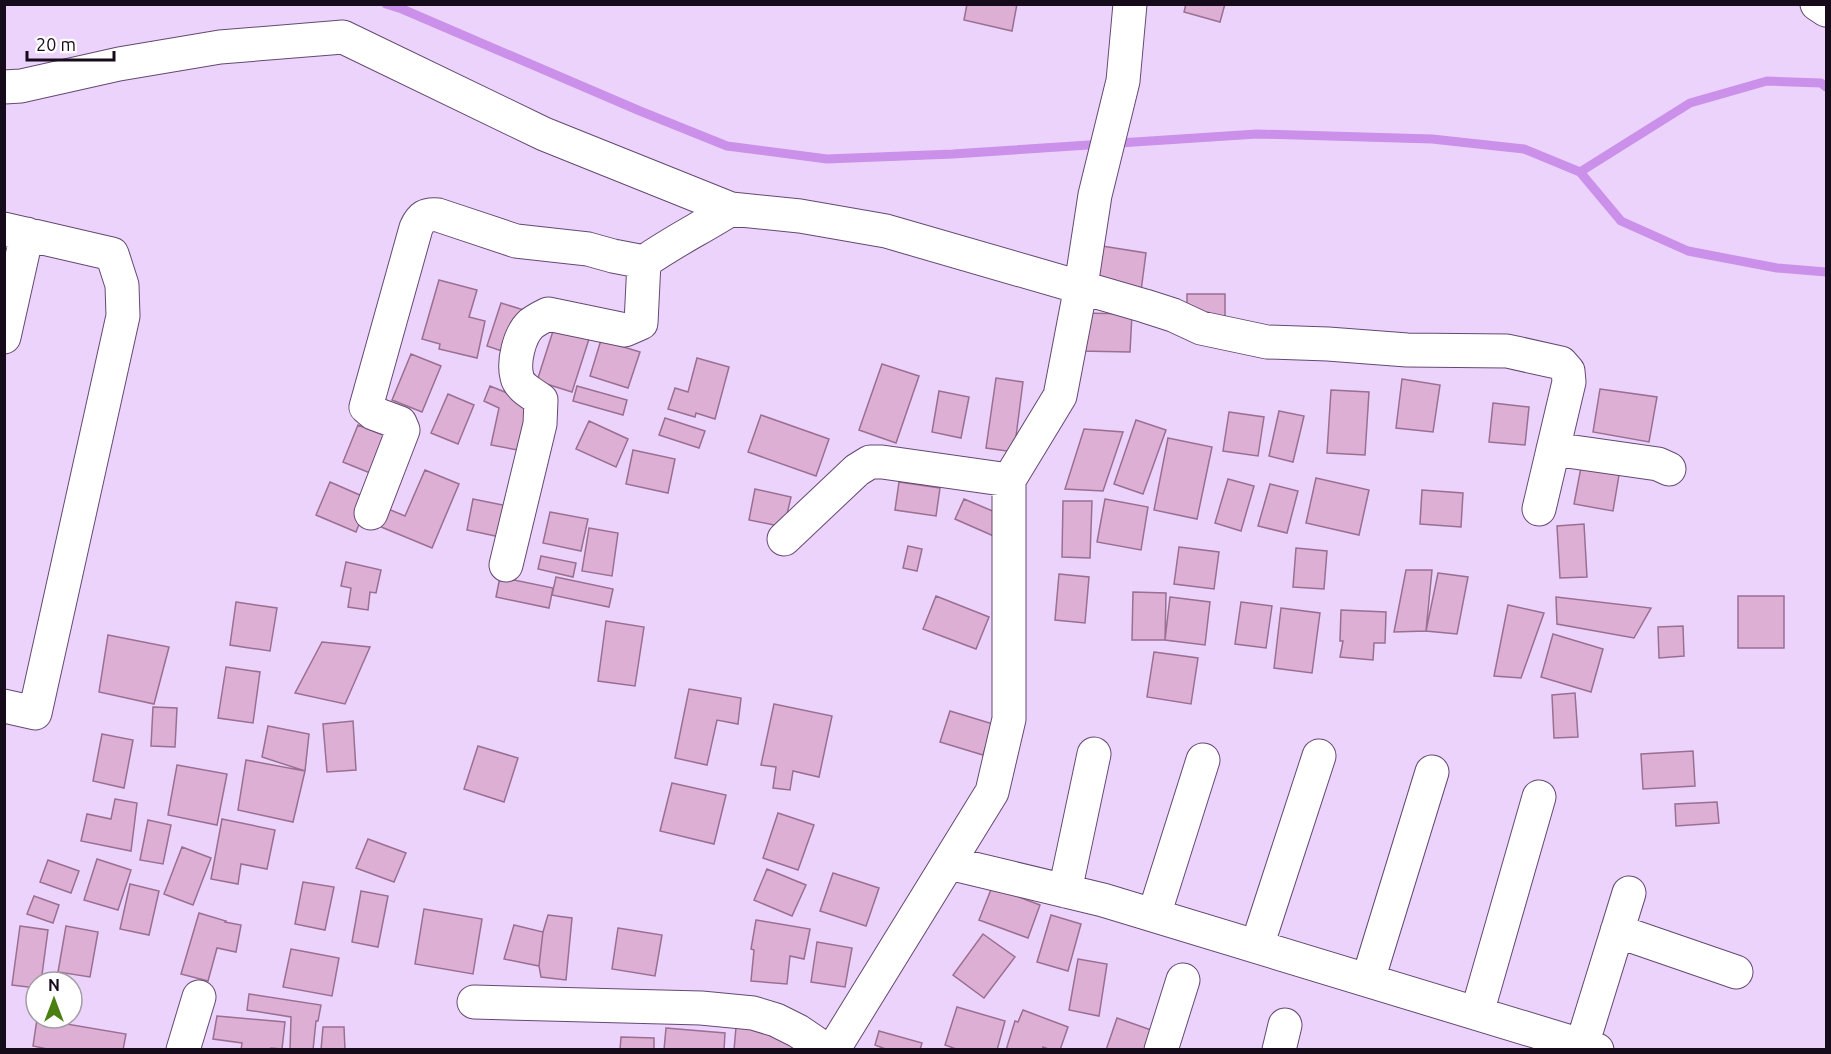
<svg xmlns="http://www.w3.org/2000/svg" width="1831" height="1054" viewBox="0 0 1831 1054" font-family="Ubuntu,sans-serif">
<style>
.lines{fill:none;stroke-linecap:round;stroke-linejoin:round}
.stream{stroke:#ca90ea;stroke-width:9}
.building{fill:#deafd5;stroke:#9a6f92;stroke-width:1.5}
.minor-casing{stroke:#644973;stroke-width:35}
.minor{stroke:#fff;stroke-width:33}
</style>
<rect width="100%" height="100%" fill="#ecd3fb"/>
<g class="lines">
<path class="stream" d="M386 4 402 9 640 111 727 146 827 159 953 154 1257 134 1432 139 1524 149 1580 172 1621 221 1688 251 1777 268 1826 272
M1580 172 1690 103 1767 81 1821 83 1826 87"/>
</g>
<path class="building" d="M967 4H1017L1012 31 964 20Z
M1186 4H1225L1220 22 1184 12Z
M1102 246 1146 253 1141 291 1096 285Z
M439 280 477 290 469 317 485 321 477 358 439 349 440 344 422 339Z
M1187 294H1225V318H1187Z
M501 303 527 311 514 355 487 346Z
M1080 313 1132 314 1130 352 1079 351Z
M554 328 589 339 572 392 537 381Z
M601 340 640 352 628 388 590 376Z
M411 354 441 366 422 412 392 400Z
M697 358 729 367 715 419 696 413 695 417 668 409 675 388 688 392Z
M882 364 919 376 896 443 859 430Z
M996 378 1023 382 1014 452 986 448Z
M1402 379 1440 385 1433 432 1396 428Z
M490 386 512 395 534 400 523 451 491 445 499 408 484 401Z
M577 386 627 400 623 415 573 401Z
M1600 389 1657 397 1649 442 1593 432Z
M1331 390 1369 392 1365 455 1327 453Z
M939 391 969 397 961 438 932 432Z
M448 394 474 405 458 444 431 433Z
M1493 403 1529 407 1525 445 1489 442Z
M1279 411 1304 416 1293 462 1269 456Z
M1229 412 1264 417 1258 456 1223 451Z
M761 415 829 439 816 476 748 452Z
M665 418 705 431 699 448 659 435Z
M1136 420 1166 430 1143 494 1114 484Z
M589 421 628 439 616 467 576 449Z
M358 425 396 440 380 477 343 462Z
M1084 429 1123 432 1103 491 1065 489Z
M1168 438 1212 447 1197 519 1154 510Z
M633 450 675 459 668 493 626 484Z
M1582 462 1620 469 1613 511 1574 504Z
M425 470 459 484 432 548 374 524 381 506 405 516Z
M1316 478 1369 490 1359 535 1306 523Z
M1228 479 1254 486 1241 531 1215 523Z
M330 482 369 499 356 532 316 515Z
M899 482 940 488 936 516 895 510Z
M1270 484 1298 491 1287 533 1258 526Z
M755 489 791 497 784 527 749 520Z
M1422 490 1463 493 1461 527 1420 524Z
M473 499 512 507 505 538 467 530Z
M964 499 1014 520 1005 541 955 519Z
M1105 499 1148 507 1141 550 1097 542Z
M1063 501H1092L1090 558 1062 557Z
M550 512 588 519 581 551 543 543Z
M1584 524 1587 577 1560 578 1557 526Z
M589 528 618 533 612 576 582 571Z
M908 546 922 549 917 571 903 568Z
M1179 547 1219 552 1214 589 1174 584Z
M1296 548 1327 551 1324 589 1293 587Z
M541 556 576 563 573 577 538 569Z
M346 562 381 570 376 593 370 592 368 610 348 607 351 588 341 586Z
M1406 570H1432L1426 631 1394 632Z
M1438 573 1468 577 1457 634 1426 631Z
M1059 574 1089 577 1085 623 1055 620Z
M500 577 553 588 549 608 496 597Z
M556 577 613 589 609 607 552 595Z
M1133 592 1166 593 1165 640H1132Z
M936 596 989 617 976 649 923 629Z
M1738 596H1784V648H1738Z
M1170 597 1210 602 1205 645 1165 640Z
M1556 597 1651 608 1634 638 1557 624Z
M236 602 277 608 270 651 230 645Z
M1241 602 1272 606 1266 648 1235 644Z
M1508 605 1544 613 1521 678 1494 676Z
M1281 608 1320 613 1312 673 1274 668Z
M1341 610 1386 612 1385 643H1374L1373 660 1340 657 1343 641H1340Z
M606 621 644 627 635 686 598 681Z
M1683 626 1684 656 1659 658 1658 627Z
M1553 634 1603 649 1591 692 1541 677Z
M108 635 169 647 154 704 99 692Z
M322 642 370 647 345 704 295 693Z
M1154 652 1198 658 1191 704 1147 697Z
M226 667 260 672 253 723 218 718Z
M689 689 741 698 738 724 717 720 707 765 675 758Z
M1575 693 1578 737 1554 738 1552 695Z
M774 704 832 716 819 777 793 771 790 790 773 788 776 767 761 765Z
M153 707 177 708 175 747 151 746Z
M950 711 993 724 983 755 940 742Z
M353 721 356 770 327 772 323 724Z
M268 726 309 734 305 771 262 757Z
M102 734 133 740 124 788 93 781Z
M478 746 518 758 504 802 464 789Z
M1693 751 1695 786 1643 789 1641 754Z
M246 760 305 771 293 822 238 810Z
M177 765 227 774 217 825 168 815Z
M672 783 726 795 714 844 660 831Z
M115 799 137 803 131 851 81 841 87 814 111 819Z
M1717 802 1719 823 1676 826 1675 804Z
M778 813 814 825 798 870 763 858Z
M222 819 275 830 267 869 241 864 238 884 211 879Z
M148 820 171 825 163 864 140 860Z
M368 839 406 853 394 882 356 868Z
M182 847 211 858 193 905 164 894Z
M97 859 131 870 118 910 84 900Z
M48 860 79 871 71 893 40 882Z
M767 869 806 885 792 916 754 900Z
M833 873 879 888 866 926 820 911Z
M303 882 334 887 325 930 295 924Z
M130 884 159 891 149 935 120 929Z
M992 887 1040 905 1028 938 979 920Z
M361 891 388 896 378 947 352 942Z
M34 896 59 905 53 923 27 914Z
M424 909 482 919 473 974 415 964Z
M199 913 226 921 225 922 241 925 236 952 217 948 208 981 181 974Z
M548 915 572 918 566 980 541 977 539 966 543 932Z
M1051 915 1081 924 1068 971 1037 962Z
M756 920 810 929 804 959 790 956 787 984 751 981 754 950 751 949Z
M514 925 543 932 539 966 504 959Z
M20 926 48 930 41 982H36V988L12 985Z
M66 926 98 932 90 977 58 972Z
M618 928 662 935 655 976 612 969Z
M983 934 1015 957 984 998 953 975Z
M817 942 852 948 845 987 811 982Z
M291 949 339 958 332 996 283 987Z
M1078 959 1107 964 1099 1016 1069 1010Z
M249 994 321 1005 318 1021H316L313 1050H290L291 1017 247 1010Z
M957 1007 1005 1021 997 1050H959L945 1045Z
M1023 1010 1068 1027 1060 1050H1051L1043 1047 1042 1050H1006L1015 1021 1018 1022Z
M217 1016 285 1022 282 1049 271 1048V1050H241L242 1043 213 1039Z
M1117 1018 1154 1031 1148 1050H1106Z
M37 1019 126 1034 123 1050H52L33 1046Z
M323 1027H344L345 1050H321Z
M736 1027 766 1029 797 1050H734Z
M666 1028 725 1033 724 1050H664Z
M879 1031 922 1043 920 1050H888L875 1045Z
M621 1037 654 1038V1050H620Z"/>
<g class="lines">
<g class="minor-casing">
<path id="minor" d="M1817 4 1826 10
M4 87 21 86 119 64 220 47 343 37 544 134 731 209 800 216 886 231 1145 306 1173 315 1201 328 1267 342 1328 344 1407 350 1507 351 1561 363 1568 371 1569 382 1539 509
M4 229 112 254 122 285 123 316 35 713 4 706
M4 337 27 234
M1553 449 1658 464 1669 469
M371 513 403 430 400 423 373 413 366 407 416 228C421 217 425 214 438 215L516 241 588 249 613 256 644 262C672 242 703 227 731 209
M784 539 857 470 870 462H882L1009 480
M506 565 540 424 541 400C533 394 519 387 517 377 513 362 519 335 531 324 536 320 542 317 548 314L625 330 641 323 644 262
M949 863 1103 900 1597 1050
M1065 891 1094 754
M1154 915 1203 760
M1617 931 1736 972
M1257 946 1319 756
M1368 980 1432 772
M474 1002 701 1008 753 1013 776 1020 798 1031 826 1050
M1477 1013 1539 797
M1582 1045 1629 893
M183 1050 199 997
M833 1050 992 792 1009 719V480L1060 396 1081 286 1095 195 1123 81 1130 4
M1161 1050 1183 980
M1279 1050 1285 1025"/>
</g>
<use href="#minor" class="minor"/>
</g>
<rect width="1831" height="1054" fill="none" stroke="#160b1b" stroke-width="12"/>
<g transform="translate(54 1000)"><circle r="28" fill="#ffffff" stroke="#a29da4" stroke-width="1.5"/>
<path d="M0-4.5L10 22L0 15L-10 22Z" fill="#4c7f12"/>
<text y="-9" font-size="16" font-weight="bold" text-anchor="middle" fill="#160b1b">N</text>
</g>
<path d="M27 51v9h87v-9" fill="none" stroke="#160b1b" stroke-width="3"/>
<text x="36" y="51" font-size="18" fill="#160b1b" stroke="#ffffff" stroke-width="4.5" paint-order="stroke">20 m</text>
</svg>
